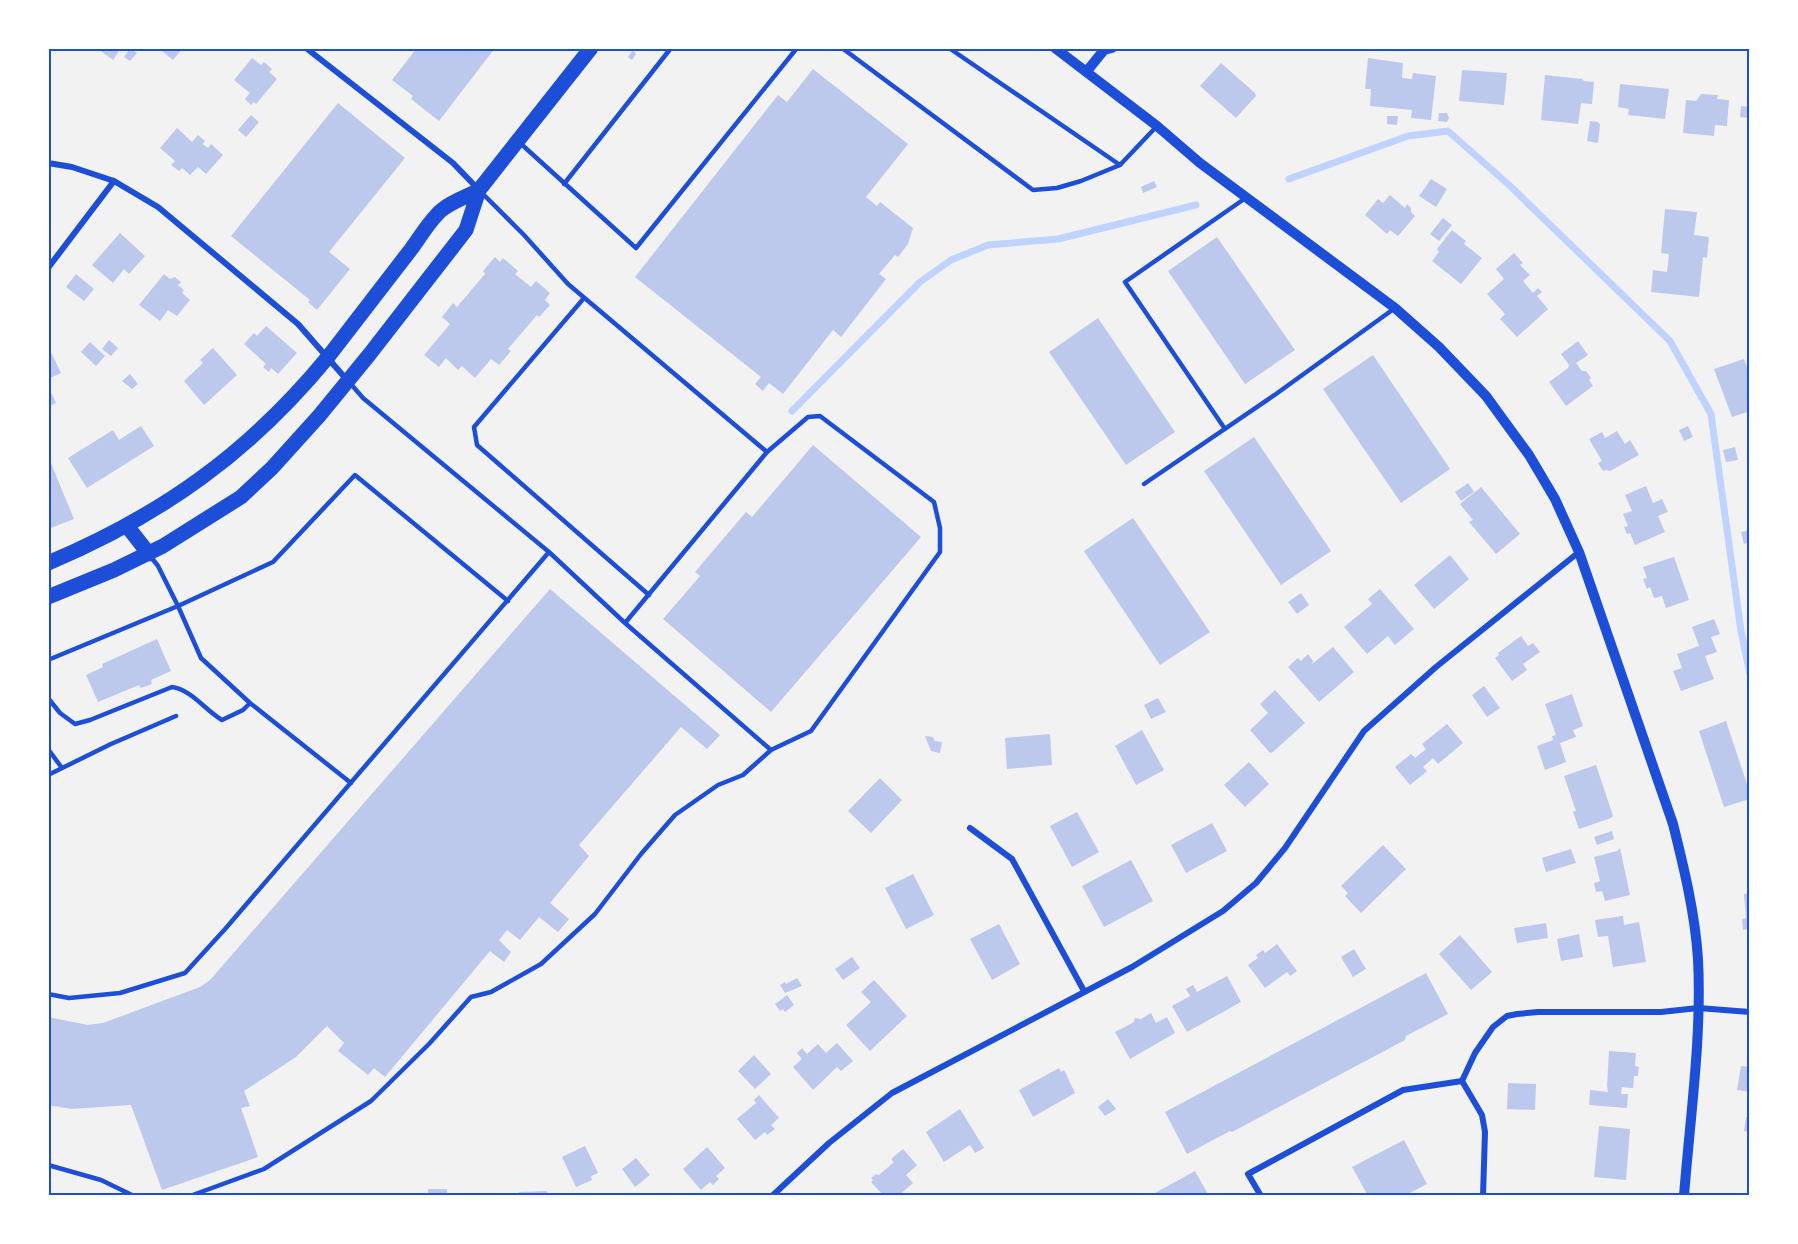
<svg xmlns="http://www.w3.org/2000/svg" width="1798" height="1244" viewBox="0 0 1798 1244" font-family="'Archivo Narrow',sans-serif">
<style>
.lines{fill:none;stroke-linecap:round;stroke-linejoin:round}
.stream{stroke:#bfd3fe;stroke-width:7}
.building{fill:#bdc9ec}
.service{stroke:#1d4ed8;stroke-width:4.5}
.minor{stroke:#1d4ed8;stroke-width:6}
.tertiary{stroke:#1d4ed8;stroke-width:10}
.primary{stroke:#1d4ed8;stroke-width:15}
.neatline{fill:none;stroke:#1d4ed8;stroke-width:2}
</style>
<rect width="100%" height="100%" fill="#f2f2f2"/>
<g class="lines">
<path class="stream" d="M1289 179 1408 136 1448 131 1509 185 1670 341 1711 414 1741 631 1750 674
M792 411 920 282 951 260 988 245 1058 239 1196 205"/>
</g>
<path class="building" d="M97 48H121L113 60Z
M130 48 137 53 130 61 124 57Z
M158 48H183L173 60Z
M417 48H495L439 121 411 99 413 96 392 80Z
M633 50 636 54 632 60 628 57Z
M252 58 261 65 264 62 272 69 269 72 277 79 256 104 254 102 251 105 245 99 250 93 234 80Z
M1368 58 1403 63 1402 78 1412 79 1413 73 1436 76 1431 120 1411 118 1412 110 1370 106 1371 89H1365Z
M1221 63 1255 93 1256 96 1236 118 1200 86Z
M813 69 908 144 866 197 877 206 880 202 913 228 908 244 898 257 895 255 879 274 886 279 841 337 833 330 783 394 769 383 763 391 755 384 761 377 635 277 778 95 787 102Z
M1462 70 1507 73 1504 105 1459 101Z
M1545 75 1582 79 1584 81 1594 82 1592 104 1581 103 1578 124 1541 120Z
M1620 84 1669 89 1665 119 1628 115 1629 109 1618 107Z
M1701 94 1718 95 1717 99 1729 100 1727 126 1715 125 1714 136 1683 133 1686 100 1696 101Z
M338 103 405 158 329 252 350 269 317 310 308 302 310 300 231 236Z
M1741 106 1750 107V118L1740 117Z
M1439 113H1447L1449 118 1447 122 1438 121Z
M251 115 259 122 246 137 238 130Z
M1387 116H1398L1397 125 1387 124Z
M1590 121 1598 122 1600 125 1598 143 1587 141Z
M177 128 192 142 198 135 205 141 203 144 208 148 211 144 223 155 206 174 198 167 190 175 182 168 179 171 171 165 175 161 160 148Z
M1431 179 1447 189 1436 207 1419 196Z
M1154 181 1157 187 1143 193 1141 187Z
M1390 195 1405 208 1407 204 1411 208V212L1415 216 1398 236 1390 230 1387 234 1365 215 1378 199 1383 203Z
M1665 209 1697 212 1694 235 1709 237 1707 258 1703 257 1699 297 1651 292 1653 270 1667 272 1669 254 1661 253Z
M1443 218 1452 225 1439 241 1430 234Z
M1452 230 1466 241 1464 244 1482 258 1461 284 1432 261 1439 252 1437 249Z
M120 233 145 256 129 274 124 269 113 283 92 265Z
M1217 237 1295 350 1245 384 1168 271Z
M1514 253 1523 263 1520 265 1530 275 1523 281 1533 293 1538 288 1542 292 1537 296 1548 309 1517 337 1500 319 1505 314 1487 294 1504 279 1496 269Z
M495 257 500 262 503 258 518 271 515 274 531 287 536 281 550 293 545 300 550 305 539 317 537 315 508 349 511 351 499 365 491 359 475 378 462 366 458 370 446 358 439 367 424 355 450 324 442 317 453 303 457 307 485 274 483 271Z
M76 274 94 289 84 301 66 287Z
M164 274 170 279 175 277 181 282 178 285 184 290 182 293 190 300 177 316 168 310 160 321 139 305Z
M1098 318 1175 432 1126 465 1049 352Z
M266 326 297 353 278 374 271 368 269 372 263 367 266 364 244 344 254 333 257 336Z
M109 340 118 348 111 356 102 349Z
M1578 341 1588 355 1576 363 1582 371H1586L1591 378 1589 380 1593 386 1566 406 1549 382 1568 368 1569 365 1561 354Z
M90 342 105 356 96 366 81 352Z
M48 346 61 373 48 379Z
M213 348 237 375 204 405 184 381 203 363 200 360Z
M1373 355 1450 469 1401 503 1323 389Z
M1744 359 1750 375V411L1732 417 1714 369Z
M130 374 138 384 132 389 122 381Z
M52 394 56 403 50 406 48 396Z
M141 426 154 446 87 488 68 458 113 430 119 440Z
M1688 426 1693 437 1684 441 1679 430Z
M1617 431 1625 444 1630 440 1639 455 1610 471 1606 470 1603 471 1598 463 1602 461 1589 439 1602 432 1605 438Z
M1254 437 1331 551 1281 585 1204 471Z
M813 445 921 537 771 712 663 619 700 576 695 572 746 512 752 517Z
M1735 447 1738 460 1726 462 1723 450Z
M48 456 74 519 48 529Z
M1468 483 1474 492 1461 501 1455 492Z
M1646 486 1653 503 1662 499 1668 512 1658 516 1665 532 1635 545 1630 533 1627 534 1624 527 1628 526 1623 514 1632 511 1625 495Z
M1481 487 1520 534 1496 554 1469 522 1473 520 1460 504Z
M1133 518 1210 632 1160 665 1084 551Z
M1750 530V542L1744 544 1741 532Z
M1450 555 1469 579 1434 609 1414 585Z
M1674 557 1689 600 1666 608 1662 596 1654 598 1650 587 1647 589 1643 579 1647 578 1643 567Z
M550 589 720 735 707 749 681 727 579 845 589 856 550 903 569 919 558 932 539 917 520 940 507 930 499 940 511 952 504 962 490 951 385 1077 374 1068 368 1075 338 1051 344 1043 327 1026 296 1057 244 1091 250 1106 241 1108 258 1157 162 1190 131 1105 71 1109 48 1105V1017L88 1025 103 1023 200 987 210 980Z
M1380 589 1414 629 1395 645 1388 636 1367 654 1344 627 1372 604 1368 599Z
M1301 593 1309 605 1297 614 1288 602Z
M1714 619 1720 634 1711 637 1717 652 1705 656 1714 679 1681 691 1673 671 1682 668 1677 654 1699 646 1692 627Z
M1521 636 1528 646 1533 643 1540 652 1523 664 1527 670 1512 681 1495 658 1499 655 1498 653Z
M157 639 171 671 151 680 152 684 141 688 139 685 98 702 86 675 103 667 102 664Z
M1333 647 1354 672 1319 702 1288 667 1298 658 1301 661 1308 654 1313 661 1312 664Z
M1484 686 1500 708 1487 717 1472 695Z
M1275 690 1305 723 1273 752 1270 753 1250 730 1268 713 1260 704Z
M1572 694 1583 726 1573 730 1576 737 1560 743 1566 762 1545 770 1537 746 1553 740 1552 736 1556 735 1545 704Z
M1158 698 1166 712 1151 719 1144 705Z
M1726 721 1750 793V799L1724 807 1699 731Z
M1447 724 1463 743 1438 764 1433 758 1423 767 1427 771 1410 785 1395 767 1411 754 1415 758 1426 749 1422 744Z
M1142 730 1164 770 1136 785 1115 746Z
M1050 734 1052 765 1007 769 1005 738Z
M925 736 933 737 935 741 942 742 940 753 931 751Z
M1249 762 1269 784 1245 807 1224 785Z
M1596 765 1613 816 1611 818 1579 829 1573 812 1576 811 1564 776Z
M880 778 902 800 871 833 848 811Z
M1077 812 1099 852 1072 867 1050 826Z
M1212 823 1227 851 1186 873 1171 845Z
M1612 831 1614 839 1597 845 1594 837Z
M1383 845 1406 869 1361 913 1345 896 1348 893 1341 886Z
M1620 848 1630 895 1605 901 1602 891 1596 892 1594 883 1600 881 1594 857 1617 851Z
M1571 849 1576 863 1546 872 1542 858Z
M1131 860 1153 901 1104 927 1082 886Z
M913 874 934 915 906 929 885 888Z
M1750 893V938H1748V929L1743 930 1742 919 1746 918 1744 894Z
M1623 916 1624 925 1639 922 1646 962 1613 967 1608 936 1598 937 1595 920Z
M1546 923 1548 938 1517 943 1514 928Z
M999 924 1020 964 992 980 970 939Z
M1579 934 1583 957 1561 961 1557 939Z
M1460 935 1492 972 1471 990 1439 954Z
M1277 944 1297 971 1290 976 1287 972 1265 988 1248 965 1258 958 1256 955 1263 950 1265 953Z
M1354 949 1366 969 1353 977 1341 957Z
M852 957 860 968 843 980 835 969Z
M1426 973 1448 1014 1406 1036 1405 1040 1232 1132 1230 1131 1187 1154 1165 1112Z
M1227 976 1241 1002 1187 1032 1172 1006 1190 996 1186 989 1193 985 1197 992Z
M797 978 802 986 785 993 780 985 785 982 786 984Z
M874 980 907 1016 870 1051 846 1025 871 1002 861 992Z
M787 995 794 1005 785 1012 783 1009 780 1011 775 1004Z
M1151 1013 1156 1023 1167 1017 1175 1033 1130 1059 1115 1032 1134 1022 1135 1018 1141 1019Z
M837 1043 853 1061 841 1071 837 1067 813 1090 793 1067 802 1059 797 1053 802 1048 807 1054 818 1044 826 1053Z
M1609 1051 1636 1053 1635 1066 1639 1067 1638 1076H1634L1633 1088 1622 1087 1621 1094H1628L1627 1108 1589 1105 1590 1090 1608 1092 1607 1086Z
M754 1055 771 1074 755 1089 738 1071Z
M1741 1066 1750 1067V1092L1737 1090Z
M1059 1068 1061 1072 1064 1070 1075 1093 1033 1117 1019 1090Z
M1508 1083 1536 1084 1535 1110 1507 1109Z
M759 1095 779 1118 771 1125 775 1129 767 1135 765 1132 755 1140 737 1119 756 1103 754 1100Z
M1108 1099 1116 1109 1105 1116 1098 1107Z
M960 1109 984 1148 975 1153 970 1145 944 1162 926 1132Z
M1746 1117 1750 1118V1132L1744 1131Z
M1599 1126 1630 1129 1626 1180 1594 1177Z
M1404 1140 1427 1184 1404 1196H1363L1367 1194 1352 1167Z
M585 1146 598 1173 591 1176 592 1180 576 1187 562 1157Z
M707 1147 725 1168 716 1176 719 1179 713 1185 710 1182 701 1190 683 1169Z
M903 1149 917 1165 906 1175 913 1183 898 1196H884L871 1182 873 1180 871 1178 876 1174 879 1175 894 1162 891 1159Z
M636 1158 650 1175 635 1187 622 1169Z
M1195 1171 1209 1196H1154L1153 1194Z
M428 1189H447V1195L428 1196Z
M547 1191 548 1196H520L519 1192Z"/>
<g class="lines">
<path class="service" d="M842 48 1033 190 1057 188 1081 181 1120 165 1157 126
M949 48 1120 165
M520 143 636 248 797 48
M564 184 671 48
M481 192 524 235 568 284 767 452 625 623
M584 298 474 427 477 445 649 595
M350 383 363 398 549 552 625 623 771 750 811 731 940 552V528L934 502 820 416 808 417 767 452
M1225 429 1125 282 1247 197
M1144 484 1276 394 1395 308
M151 557 158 566 178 606 201 658 250 703 351 783
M48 660 178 606 273 562 355 475 508 601
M48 698 60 713 75 724 90 720 172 687C192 690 205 710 222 720L243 710 250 703
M48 749 62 768
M48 775 111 744 176 716
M48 994 69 998 120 993 185 973 226 928 549 552
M48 1165 101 1180 134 1196
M190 1196 264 1169 371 1101 429 1044 471 997 491 992 541 964 595 914 641 854 675 815 718 785 743 775 771 750"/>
<path class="minor" d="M306 48 453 163 479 190
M48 163 72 167 114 181 158 207 298 324 347 380
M48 268 114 181
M970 828 1012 859 1084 991
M1462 1081 1475 1053 1493 1027 1507 1016 1517 1014 1538 1012H1661L1698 1008 1750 1012
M772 1196 829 1143 892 1093 1132 967 1223 911 1256 883 1285 848 1364 731 1436 667 1579 552
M1261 1196 1248 1174 1403 1090 1462 1081 1482 1115 1485 1132 1483 1196"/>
<path class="tertiary" d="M1055 48 1157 126 1200 163 1395 308 1439 347 1486 396 1529 455 1555 499 1579 552 1673 824C1684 868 1695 913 1698 959 1702 1037 1690 1118 1684 1196
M1087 71 1104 50 1112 48"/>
<path class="primary" d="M127 526 149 554
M48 563C162 515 249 453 328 357 356 321 384 284 412 248 420 237 432 217 443 209 453 201 468 196 479 190
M48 597 114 570 163 546 241 497 272 468 319 416 369 355 466 230 479 190 591 48"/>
</g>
<rect width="1798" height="1244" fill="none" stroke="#ffffff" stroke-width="99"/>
<rect x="50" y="50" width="1698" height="1144" class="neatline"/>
</svg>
